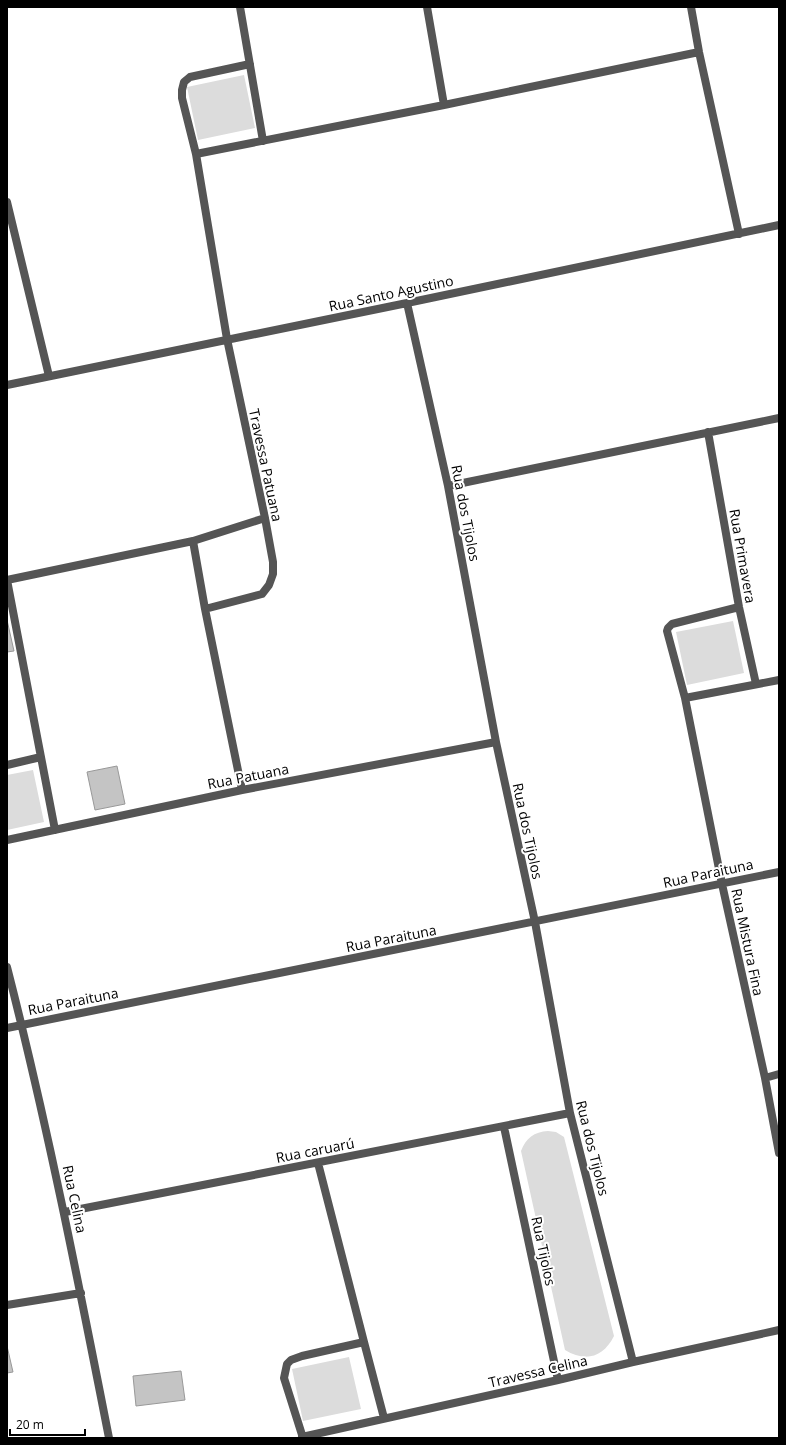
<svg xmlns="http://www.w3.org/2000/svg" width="786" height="1445" viewBox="0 0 786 1445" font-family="'Open Sans',sans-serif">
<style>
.green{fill:#dcdcdc}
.building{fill:#c4c4c4;stroke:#999}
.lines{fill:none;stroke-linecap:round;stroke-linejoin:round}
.minor{stroke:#555;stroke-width:8}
.labels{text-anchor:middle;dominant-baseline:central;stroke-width:4;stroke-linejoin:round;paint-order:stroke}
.street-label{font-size:14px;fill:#000;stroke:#fff}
</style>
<rect width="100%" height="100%" fill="#fff"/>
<path class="green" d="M244 75 255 128 198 140 187 87Z
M733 621 744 673 687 685 676 632Z
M33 770 44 822 7 830V775Z
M548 1131 556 1132 564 1137 614 1336C603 1358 585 1362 565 1350L521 1151C526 1138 534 1132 548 1131Z
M349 1357 361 1409 303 1421 292 1369Z"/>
<path class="building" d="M7 620 14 651 7 652Z
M117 766 125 804 95 810 87 772Z
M7 1346 13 1372 7 1373Z
M181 1371 185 1400 136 1406 133 1376Z"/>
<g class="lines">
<path class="minor" d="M240 7 263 141
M427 7 444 105
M691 7 699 52 739 234
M196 154 444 105 699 52
M7 202 49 376
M407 303 448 486 496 742 535 922 570 1113 633 1362
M7 385 407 303 779 225
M708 432 739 607 756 684
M448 486 779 418
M193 541 205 609 242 790
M7 580 193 541 265 518
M7 580 55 830
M739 607 672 624 668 628 667 631 685 698 722 884 765 1078 779 1153
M205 609 262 594 269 585 273 574V562L265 518 227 339 196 154 182 98V90L184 82 190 77 250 64
M685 698 779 680
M7 765 41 757
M7 840 242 790 496 742
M7 967C47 1123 78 1280 109 1438
M7 1028 779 872
M765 1078 779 1074
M504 1127 558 1380
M318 1163 364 1342 384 1418
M65 1212 570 1113
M7 1305 81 1293
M302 1437 558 1380 633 1362 779 1330
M303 1438 284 1378 287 1364 291 1360 302 1356 364 1342"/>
</g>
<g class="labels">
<g class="street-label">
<text transform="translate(391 293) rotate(-12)">Rua Santo Agustino</text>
<text transform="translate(266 465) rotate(78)">Travessa Patuana</text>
<text transform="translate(466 513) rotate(79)">Rua dos Tijolos</text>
<text transform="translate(743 556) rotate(80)">Rua Primavera</text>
<text transform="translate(248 776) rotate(-11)">Rua Patuana</text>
<text transform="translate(528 831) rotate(78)">Rua dos Tijolos</text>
<text transform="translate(708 873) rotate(-12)">Rua Paraituna</text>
<text transform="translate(391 938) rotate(-11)">Rua Paraituna</text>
<text transform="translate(748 942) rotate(78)">Rua Mistura Fina</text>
<text transform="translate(73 1001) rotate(-11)">Rua Paraituna</text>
<text transform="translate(593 1148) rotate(76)">Rua dos Tijolos</text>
<text transform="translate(315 1150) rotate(-11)">Rua caruarú</text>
<text transform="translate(75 1199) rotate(78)">Rua Celina</text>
<text transform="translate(544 1251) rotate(78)">Rua Tijolos</text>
<text transform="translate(538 1371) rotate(-13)">Travessa Celina</text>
</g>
</g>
<rect width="786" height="1445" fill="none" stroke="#000000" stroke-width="16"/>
<path d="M10 1429v6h75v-6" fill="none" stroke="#000000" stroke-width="2"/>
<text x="16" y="1429" font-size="12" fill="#000000" stroke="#ffffff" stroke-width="3" paint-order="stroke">20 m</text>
</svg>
